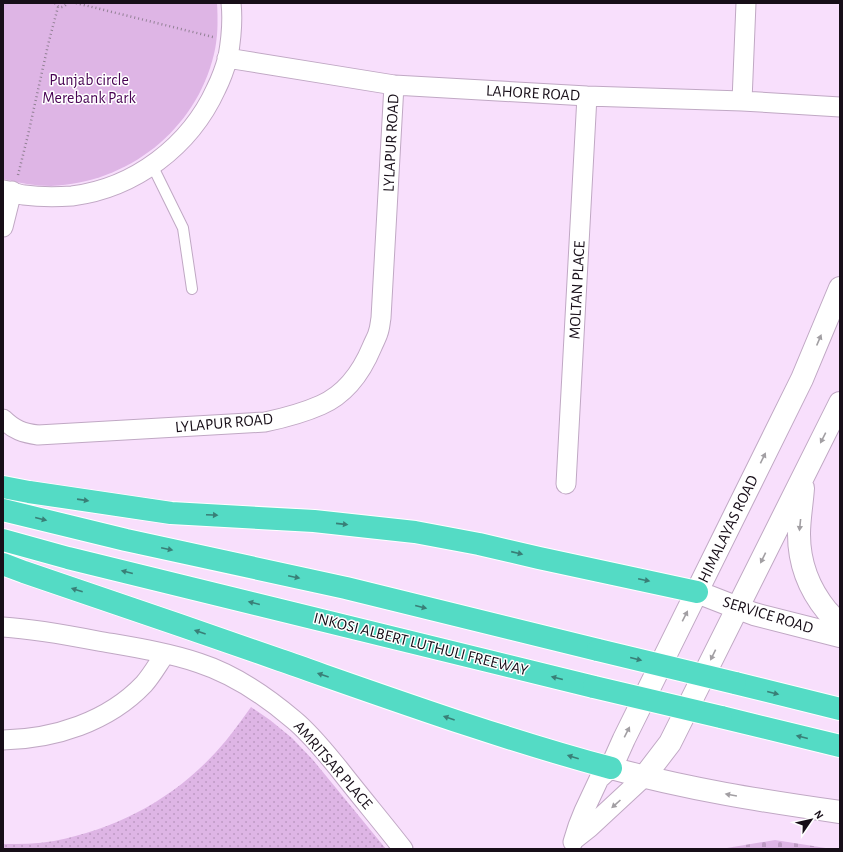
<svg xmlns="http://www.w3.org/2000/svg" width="843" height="852" viewBox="0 0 843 852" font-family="'Alegreya Sans',sans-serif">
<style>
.grass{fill:url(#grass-dots)}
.cemetery{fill:url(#cemetery-stones)}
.park{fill:#deb5e5}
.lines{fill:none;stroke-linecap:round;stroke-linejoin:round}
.service-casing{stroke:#c0a8c4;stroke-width:12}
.minor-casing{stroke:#c0a8c4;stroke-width:21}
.tertiary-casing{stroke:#c0a8c4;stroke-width:24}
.motorway-casing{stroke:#fff;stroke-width:24}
.path{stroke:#928195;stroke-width:2.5;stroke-dasharray:1 3;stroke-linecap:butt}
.service{stroke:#fff;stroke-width:10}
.minor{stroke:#fff;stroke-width:19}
.tertiary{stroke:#fff;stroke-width:22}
.motorway{stroke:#54dbc5;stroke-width:22}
.motorway-bridge-casing{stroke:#fff;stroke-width:24;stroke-linecap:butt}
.motorway-bridge{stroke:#54dbc5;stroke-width:22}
.oneway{fill:#a29fa3}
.oneway2{fill:#397f77}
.labels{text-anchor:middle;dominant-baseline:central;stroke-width:3;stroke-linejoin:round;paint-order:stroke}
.park-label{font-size:16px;fill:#490454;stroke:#fff}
.street-label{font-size:16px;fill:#170e18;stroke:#fff}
</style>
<defs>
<pattern id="grass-dots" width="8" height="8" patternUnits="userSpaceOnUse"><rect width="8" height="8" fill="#deb5e5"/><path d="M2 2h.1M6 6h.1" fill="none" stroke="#be9ac4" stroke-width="1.8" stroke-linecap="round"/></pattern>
<pattern id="cemetery-stones" width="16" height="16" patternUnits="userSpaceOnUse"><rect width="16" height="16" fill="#deb5e5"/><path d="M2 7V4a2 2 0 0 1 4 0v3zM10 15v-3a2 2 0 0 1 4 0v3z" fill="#be9ac4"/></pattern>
</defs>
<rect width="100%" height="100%" fill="#f8dffc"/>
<path class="grass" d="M251 707 270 720 292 738 313 760 386 849H3V844C20 844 37 844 54 841 117 829 173 799 216 752 229 738 240 722 251 707Z"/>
<path class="cemetery" d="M775 840 832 849H721Z"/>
<path class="park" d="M3 3H217C218 20 218 37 214 54 196 130 128 183 51 186 35 186 19 183 3 179Z"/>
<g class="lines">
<g class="service-casing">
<path id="service" d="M152 165 183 228 192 289"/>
</g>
<g class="minor-casing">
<path id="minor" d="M227 58 394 85 587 96 742 101 840 107
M742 101 746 3
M3 190C10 191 17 194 24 195 39 197 56 197 72 196 135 188 190 146 216 89 221 79 225 68 228 57 231 40 233 21 231 3
M3 227 12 191
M3 419C14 430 23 433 38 435L265 422C284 418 303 413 321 405 346 394 362 371 372 347 374 342 377 337 378 333 380 328 380 323 381 318L394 85
M566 484 587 96
M3 627C35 629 67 635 98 641 132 647 166 652 199 663 233 674 267 697 294 720 311 734 325 752 339 769 360 796 382 822 403 849
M3 740C54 739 108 722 144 684 152 675 158 664 165 654
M575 839 589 828 644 777
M573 842 578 826 584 811 599 779 611 768"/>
</g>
<g class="tertiary-casing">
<path id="tertiary" d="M840 288 802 379 624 739 611 768C686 789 763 801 840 812
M803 488C802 503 799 519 799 534 799 562 809 589 827 611 831 615 835 620 840 624
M697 592 738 608 754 614 840 636
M644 777 670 743 840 403"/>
</g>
<g class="motorway-casing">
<path id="motorway" d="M3 487 29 492 171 513 314 521 415 532 479 544 539 558 697 592
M3 510 126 540 346 588 598 650
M3 540 68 558 594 687
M3 564 24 572C109 601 195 630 280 660 389 698 499 738 611 768
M735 683 840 709
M721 717 840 746"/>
</g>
<path class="path" d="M55 3C58 9 64 8 67 3
M76 3 213 37
M18 175 28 135 48 45 58 7"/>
<use href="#service" class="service"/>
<use href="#minor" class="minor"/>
<use href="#tertiary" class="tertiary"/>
<use href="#motorway" class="motorway"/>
<g class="motorway-bridge-casing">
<path id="motorway-bridge" d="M598 650 735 683
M594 687 721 717"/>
</g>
<use href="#motorway-bridge" class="motorway-bridge"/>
</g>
<defs><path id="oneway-solid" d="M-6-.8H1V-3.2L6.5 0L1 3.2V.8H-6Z"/></defs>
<g class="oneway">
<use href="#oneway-solid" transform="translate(819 340) rotate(-67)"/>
<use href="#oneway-solid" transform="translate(823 438) rotate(117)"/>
<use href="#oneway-solid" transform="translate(763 458) rotate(-64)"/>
<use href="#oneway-solid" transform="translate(800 525) rotate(96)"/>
<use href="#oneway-solid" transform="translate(763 558) rotate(116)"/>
<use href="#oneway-solid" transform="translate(685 616) rotate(-63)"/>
<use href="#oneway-solid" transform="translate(713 655) rotate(116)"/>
<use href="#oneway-solid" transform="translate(627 732) rotate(-63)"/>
<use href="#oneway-solid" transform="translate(731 795) rotate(-170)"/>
<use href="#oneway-solid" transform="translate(616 804) rotate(138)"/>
</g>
<g class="oneway2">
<use href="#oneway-solid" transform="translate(83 500) rotate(8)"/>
<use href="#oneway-solid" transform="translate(212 515) rotate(3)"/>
<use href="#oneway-solid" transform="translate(41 519) rotate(14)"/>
<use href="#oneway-solid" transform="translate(342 524) rotate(6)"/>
<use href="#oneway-solid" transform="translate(167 549) rotate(12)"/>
<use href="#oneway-solid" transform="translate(517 553) rotate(13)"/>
<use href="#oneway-solid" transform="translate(127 572) rotate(-166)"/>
<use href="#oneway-solid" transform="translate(294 577) rotate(12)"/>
<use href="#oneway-solid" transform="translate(644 580) rotate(12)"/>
<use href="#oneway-solid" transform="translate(77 590) rotate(-162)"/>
<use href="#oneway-solid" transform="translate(254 603) rotate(-166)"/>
<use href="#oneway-solid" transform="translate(421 607) rotate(14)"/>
<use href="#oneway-solid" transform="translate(200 632) rotate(-161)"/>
<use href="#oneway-solid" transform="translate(636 659) rotate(14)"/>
<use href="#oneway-solid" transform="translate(323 675) rotate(-161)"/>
<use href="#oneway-solid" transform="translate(557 678) rotate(-166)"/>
<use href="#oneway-solid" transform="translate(773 693) rotate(14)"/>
<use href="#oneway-solid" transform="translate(449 718) rotate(-161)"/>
<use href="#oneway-solid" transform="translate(802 737) rotate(-166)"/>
<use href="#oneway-solid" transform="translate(573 757) rotate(-163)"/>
</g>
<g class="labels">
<g class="park-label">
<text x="89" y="80">Punjab circle<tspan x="89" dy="18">Merebank Park</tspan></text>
</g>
<g class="street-label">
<text transform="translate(533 93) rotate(3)">LAHORE ROAD</text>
<text transform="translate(391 143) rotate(-87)">LYLAPUR ROAD</text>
<text transform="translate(577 290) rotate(-87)">MOLTAN PLACE</text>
<text transform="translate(224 423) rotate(-5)">LYLAPUR ROAD</text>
<text transform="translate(728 529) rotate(-64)">HIMALAYAS ROAD</text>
<text transform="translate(768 615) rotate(17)">SERVICE ROAD</text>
<text transform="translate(421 644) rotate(14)">INKOSI ALBERT LUTHULI FREEWAY</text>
<text transform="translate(333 765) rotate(49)">AMRITSAR PLACE</text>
</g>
</g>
<rect width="843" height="852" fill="none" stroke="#170e18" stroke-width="8"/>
<g transform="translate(811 820) rotate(56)" stroke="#ffffff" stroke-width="3" paint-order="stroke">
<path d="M0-3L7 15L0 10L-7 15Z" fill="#170e18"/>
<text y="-6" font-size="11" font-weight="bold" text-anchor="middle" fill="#170e18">N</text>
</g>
</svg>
